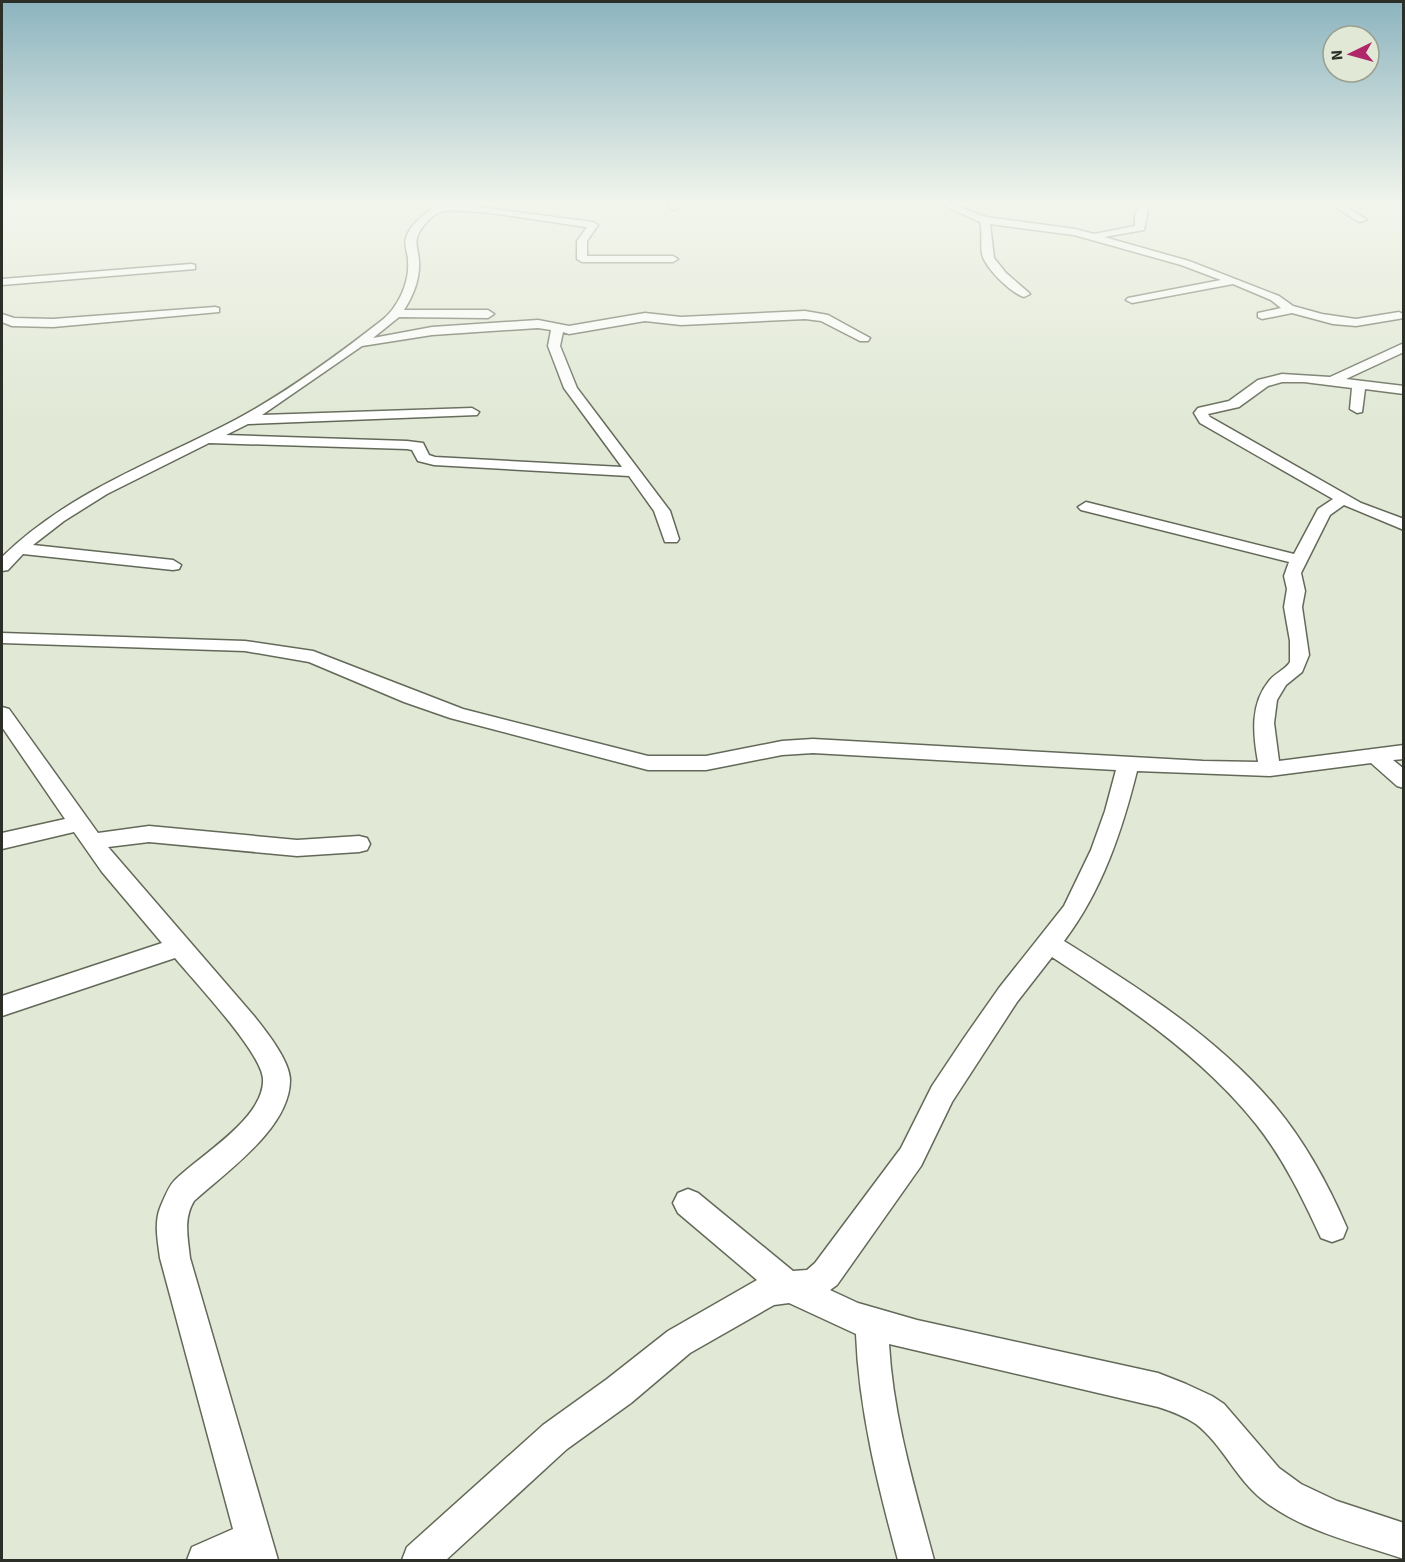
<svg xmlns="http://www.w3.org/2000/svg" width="1405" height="1562" viewBox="0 0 1405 1562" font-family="'Source Sans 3',sans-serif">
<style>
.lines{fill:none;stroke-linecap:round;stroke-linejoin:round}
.minor-casing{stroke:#636958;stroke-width:3}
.minor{fill:#fff;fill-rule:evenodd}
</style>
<rect width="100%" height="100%" fill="#e1e8d5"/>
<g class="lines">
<g class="minor-casing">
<path id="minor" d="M436 205H462L593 222 598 225 587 241V256H673L678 259 673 262H582L577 259V241L587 227C560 224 459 205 440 212 432 215 421 227 418 235 414 244 419 252 419 262 420 279 413 296 404 310H488L494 314 488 318 399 317 373 338 432 327 538 320 569 326 645 313 681 317 805 311 828 315 870 338 868 341H860L821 321 805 319 681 325 645 321 569 334 563 332 560 346 577 388 670 511 679 539 677 542H665L654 511 629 476 434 465 418 461 412 450 407 449 209 443 107 494 64 521 33 545 173 560 181 565 179 569 173 570 23 554 8 570 2 571V557C70 491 153 463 235 420 286 393 336 356 381 321 398 308 410 282 408 261 408 253 404 246 406 238 410 224 425 214 436 205ZM538 328 551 330 548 346 564 388 622 467 435 457 429 455 423 443 407 441 226 435 248 424 477 415 479 412 472 408 262 415 362 346 432 335Z
M671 205H681L674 210 669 207Z
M943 205H955L986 217 1075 229 1094 234 1135 226V215L1139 205H1149L1144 230 1104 237 1189 261 1279 296 1293 306 1322 314 1356 319 1399 312 1403 314 1404 318 1356 326 1333 324 1292 313 1262 319 1258 317V313L1281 308 1271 300 1233 284 1132 303 1126 300 1128 298 1221 280 1181 265 1074 235 990 224 994 258 1006 273 1028 292 1030 294 1024 297C1011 293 985 268 982 254 980 244 983 233 980 222Z
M1332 205H1343L1367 220 1359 222Z
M191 264 195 265V269L2 285V279Z
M215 307 219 308V312L53 327 12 326 2 322V314L14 318 53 319Z
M1404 343V352L1346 379 1404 386V394L1365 389 1362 412 1357 413 1350 409 1352 388 1304 382H1282L1268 386 1239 407 1208 414 1210 417 1361 503 1404 519V530L1344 505 1330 515 1301 573 1305 591 1302 607 1309 655 1302 672 1286 685 1277 700 1274 723 1279 761 1404 745V759L1393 760 1404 769V788L1397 786 1371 763 1270 776 1137 771C1122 831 1102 891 1064 941 1139 988 1218 1038 1275 1106 1305 1142 1329 1186 1347 1228L1343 1238 1332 1242 1321 1238C1303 1199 1283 1158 1256 1124 1201 1055 1124 1004 1052 957L1017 1002 952 1102 921 1166 837 1285 830 1290 858 1303 917 1320 1158 1373 1186 1384 1212 1396 1224 1404 1279 1468 1301 1484 1337 1501 1404 1523V1559C1357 1543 1302 1531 1263 1500 1236 1479 1223 1445 1196 1424 1184 1416 1171 1411 1158 1407L889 1344C893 1417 915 1489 934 1560H898C878 1486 859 1411 856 1334L789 1303 774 1305 690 1353 631 1403 567 1449 446 1560H402L407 1547 543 1425 607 1379 668 1331 757 1280 678 1213 673 1203 678 1193 688 1189 698 1193 793 1271 807 1270 815 1263 901 1148 932 1086 964 1038 999 988 1064 906 1091 850 1105 811 1116 770 813 753 782 755 706 770H648L450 718 404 702 309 662 245 651 2 643V633L245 641 313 651 463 709 648 756H706L782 741 813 739 1203 761 1258 762C1253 734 1250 704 1269 681 1275 673 1285 670 1290 662V641L1284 607 1287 589 1284 576 1289 562 1081 510 1078 507 1086 502 1294 554 1318 509 1333 499 1200 423 1194 413 1198 408 1229 401 1258 380 1282 374 1330 377Z
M2 707 9 709 98 833 149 826 297 840 359 836 367 838 370 844 367 850 359 852 297 856 149 842 108 847 254 1016C266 1031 290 1061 290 1080 290 1128 227 1171 194 1201 183 1219 188 1238 190 1258L278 1560H187L192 1547 233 1529 160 1258C158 1242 154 1224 160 1208 164 1199 168 1187 175 1180 200 1155 265 1118 263 1079 262 1053 194 981 175 958L2 1016V996L162 943 102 872 74 832 2 849V833L65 819 2 727Z"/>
</g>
<use href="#minor" class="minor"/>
</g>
<linearGradient id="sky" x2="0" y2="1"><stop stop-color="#8cb4bf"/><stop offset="0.48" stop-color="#f2f5ec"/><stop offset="1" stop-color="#f2f5ec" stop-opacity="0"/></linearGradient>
<rect width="1405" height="423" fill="url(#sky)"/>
<rect width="1405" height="1562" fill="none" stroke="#2c2f27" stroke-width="6"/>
<g transform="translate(1351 54) rotate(265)"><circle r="28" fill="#e1e8d5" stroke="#999e8f" stroke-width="1.5"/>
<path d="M0-4.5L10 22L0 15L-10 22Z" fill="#b02769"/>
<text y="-9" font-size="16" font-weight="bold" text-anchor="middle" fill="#2c2f27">N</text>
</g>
</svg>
